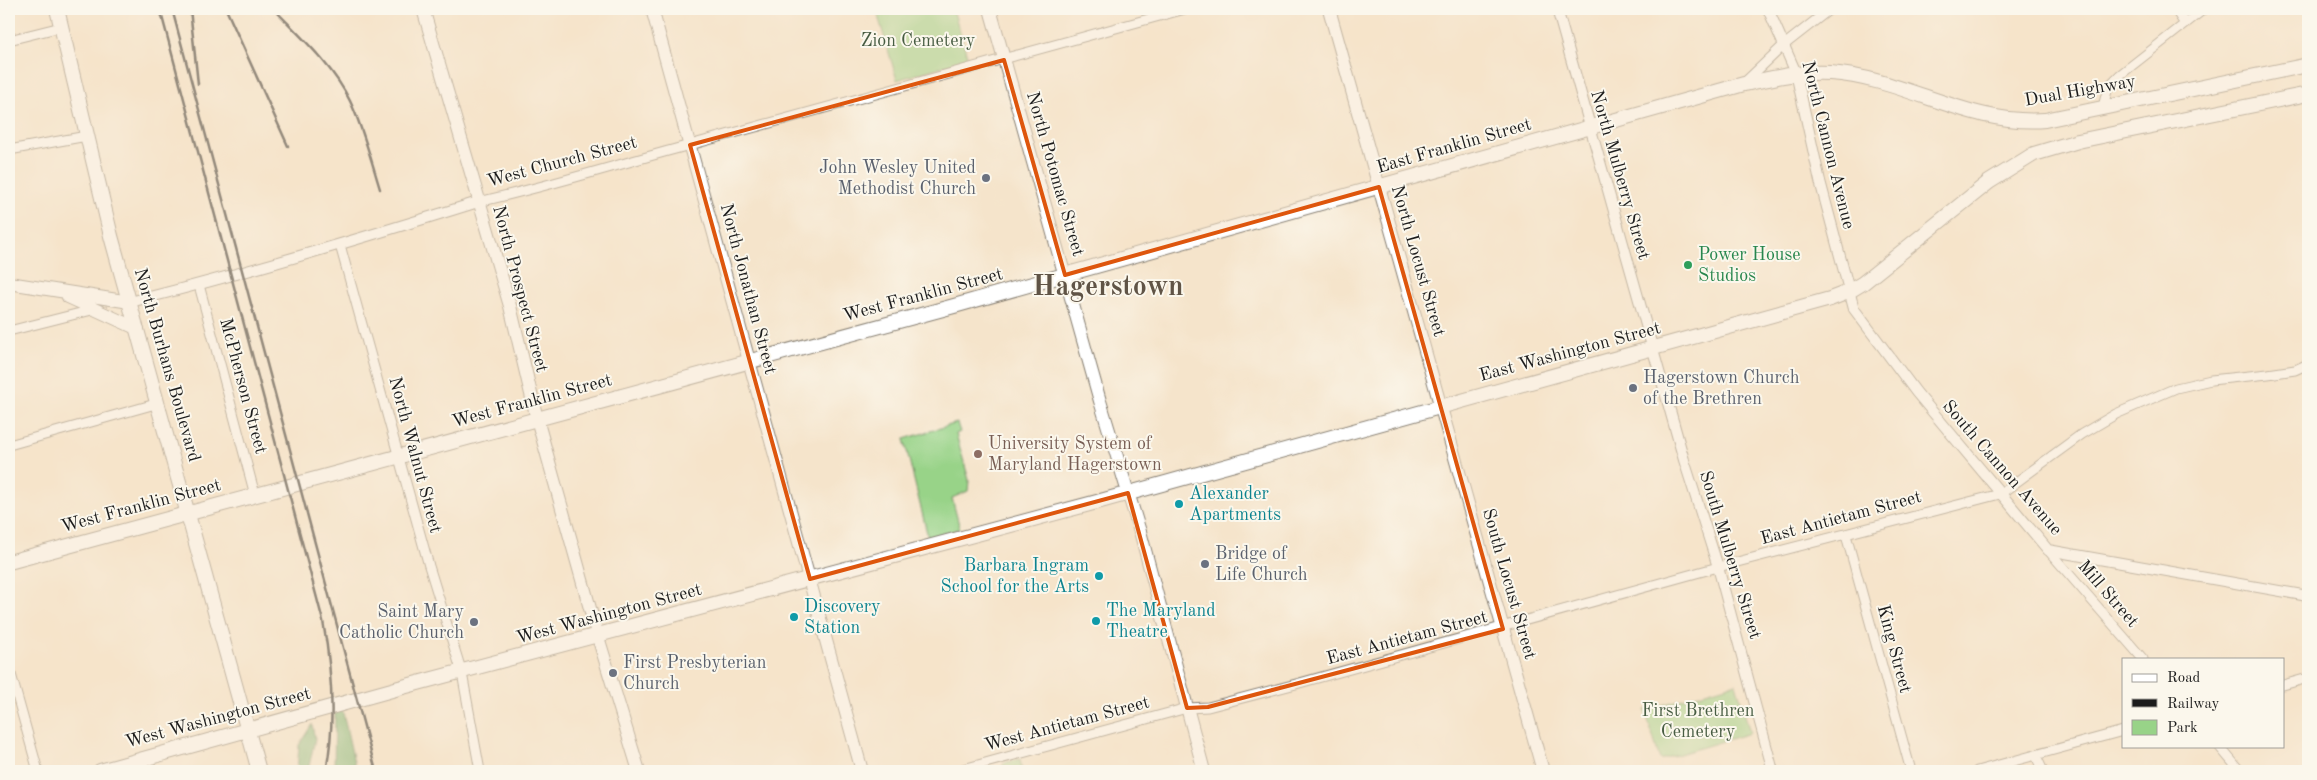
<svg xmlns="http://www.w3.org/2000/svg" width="2317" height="780" viewBox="0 0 2317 780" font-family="'Old Standard TT',serif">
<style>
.green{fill:#98d388;stroke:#5a7852}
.forest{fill:#7ab574;stroke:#4b6848}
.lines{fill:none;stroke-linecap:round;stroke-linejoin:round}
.minor-casing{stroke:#888074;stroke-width:11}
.tertiary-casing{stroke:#888074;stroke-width:12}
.secondary-casing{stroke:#888074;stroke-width:14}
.primary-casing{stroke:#888074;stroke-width:16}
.minor{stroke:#fff;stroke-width:9}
.tertiary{stroke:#fff;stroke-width:10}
.secondary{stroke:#fff;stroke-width:12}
.primary{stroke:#fff;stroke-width:14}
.rail{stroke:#1c1c1c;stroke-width:2.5}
.marked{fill:none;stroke:#de560d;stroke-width:4;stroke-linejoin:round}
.worship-dot{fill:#6b7280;stroke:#fbf7ec;stroke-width:2}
.leisure-dot{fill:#2e9e5b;stroke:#fbf7ec;stroke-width:2}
.education-dot{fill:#8d6e63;stroke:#fbf7ec;stroke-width:2}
.culture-dot{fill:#0f9aa8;stroke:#fbf7ec;stroke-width:2}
.labels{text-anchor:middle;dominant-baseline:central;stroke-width:4;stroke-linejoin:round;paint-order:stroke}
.park-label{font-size:18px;fill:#475c42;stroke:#fbf7ec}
.street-label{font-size:18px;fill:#1c1c1c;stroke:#fbf7ec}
.worship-label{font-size:18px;fill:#5b616d;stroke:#fbf7ec;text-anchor:start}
.leisure-label{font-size:18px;fill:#27864d;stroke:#fbf7ec;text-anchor:start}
.education-label{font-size:18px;fill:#785e54;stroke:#fbf7ec;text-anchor:start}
.culture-label{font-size:18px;fill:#0d838f;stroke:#fbf7ec;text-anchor:start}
.town-label{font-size:28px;font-weight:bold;fill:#605446;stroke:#fbf7ec}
</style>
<rect width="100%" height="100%" fill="#fbf7ec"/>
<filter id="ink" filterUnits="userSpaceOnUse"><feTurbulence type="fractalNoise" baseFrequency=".02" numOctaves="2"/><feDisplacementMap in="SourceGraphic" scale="10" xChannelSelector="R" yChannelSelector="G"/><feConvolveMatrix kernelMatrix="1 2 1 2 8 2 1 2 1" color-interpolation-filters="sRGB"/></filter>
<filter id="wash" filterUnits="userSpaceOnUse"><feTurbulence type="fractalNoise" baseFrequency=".0096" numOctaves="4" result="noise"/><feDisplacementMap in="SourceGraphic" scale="20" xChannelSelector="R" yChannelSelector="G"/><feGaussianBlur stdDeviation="1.12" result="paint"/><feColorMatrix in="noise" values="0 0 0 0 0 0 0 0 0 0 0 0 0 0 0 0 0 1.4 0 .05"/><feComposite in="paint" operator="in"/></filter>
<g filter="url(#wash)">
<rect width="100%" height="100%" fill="#f5e4cb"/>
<path class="green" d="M876 9H953L968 59 897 80Z
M957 423 960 432 956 434 969 480 968 491 952 498 960 529 928 537 904 439Z
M1736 683 1750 733 1660 760 1645 710Z
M1020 759 1022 771H1004L1003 763Z"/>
<path class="forest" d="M342 708 356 771H334L335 709Z
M312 724 315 739 308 771H297L299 745Z"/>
</g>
<g filter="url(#ink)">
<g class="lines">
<g class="minor-casing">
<path id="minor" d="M2175 9 2185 24
M9 40 61 27
M1745 82 1784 45 1830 9
M2103 107 2108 87 2121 74 2204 9
M9 150 87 136
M478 202C550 186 619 164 690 145 855 100 1020 55 1185 9
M340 245 429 566 462 673 480 771
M199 285 255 495
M9 331 92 310
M9 445 159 403
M1846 535 1911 771
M2048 550 2143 659
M9 667 38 771
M2283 685 2308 678
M2219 746 2240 771
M2036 756 2043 771
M956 771 1187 708 1208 707 1296 684 1718 567 2000 494 2082 434 2116 414 2176 388 2211 380 2268 374 2295 370 2308 364
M1977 771 2123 731"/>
</g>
<g class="tertiary-casing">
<path id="tertiary" d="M1557 9 1684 460 1718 567 1773 771
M1768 9 1796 73 1820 181 1854 309 1916 392 2048 550 2308 596
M130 302C248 273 363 238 478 202"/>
</g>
<g class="secondary-casing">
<path id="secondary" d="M423 9 510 306 537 419 598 637 639 771
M652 9 862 771
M990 9 1100 401 1141 535 1204 771
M1329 9 1543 771
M9 283 130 302
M68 297 138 329"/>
</g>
<g class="primary-casing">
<path id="primary" d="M57 9 111 236 259 771
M9 562 954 306 1744 84C1773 78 1800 71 1830 73 1905 78 1968 126 2045 120L2308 65
M100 771 399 688 1097 502 1830 299 1848 292 1863 283 1989 182 2034 154 2078 141 2308 94"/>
</g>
<use href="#minor" class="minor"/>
<use href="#tertiary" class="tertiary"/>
<use href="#secondary" class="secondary"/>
<use href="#primary" class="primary"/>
<path class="rail" d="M160 9 323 621C332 671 336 721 326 771
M172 9 376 771
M190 9 198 84
M226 9 288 146
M274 9C301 37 333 66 350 101 363 128 371 160 380 189"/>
</g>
</g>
<path d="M0 0H2317V780H0ZM1004 60 1065 275 1379 187 1503 629 1208 707 1187 708 1128 493 810 579 690 145Z" fill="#f5e4cb" fill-opacity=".55" fill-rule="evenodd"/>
<path class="marked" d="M1004 60 1065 275 1379 187 1503 629 1208 707 1187 708 1128 493 810 579 690 145Z"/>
<g class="worship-dot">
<circle cx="986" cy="178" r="5"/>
<circle cx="1633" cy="388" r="5"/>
<circle cx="1205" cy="564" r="5"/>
<circle cx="474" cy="622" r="5"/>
<circle cx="613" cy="673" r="5"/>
</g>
<circle class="leisure-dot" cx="1688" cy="265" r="5"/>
<circle class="education-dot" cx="978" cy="454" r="5"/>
<g class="culture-dot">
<circle cx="1179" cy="504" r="5"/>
<circle cx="1099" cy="576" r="5"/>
<circle cx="794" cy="617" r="5"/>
<circle cx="1096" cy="621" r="5"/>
</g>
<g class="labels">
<g class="park-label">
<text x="918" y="41">Zion Cemetery</text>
<text x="1698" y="711">First Brethren<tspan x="1698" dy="21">Cemetery</tspan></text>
</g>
<g class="street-label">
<text transform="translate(2080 91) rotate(-10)">Dual Highway</text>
<text transform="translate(1828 145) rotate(76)">North Cannon Avenue</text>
<text transform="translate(1454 146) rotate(-16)">East Franklin Street</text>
<text transform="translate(562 162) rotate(-15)">West Church Street</text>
<text transform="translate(1055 174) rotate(74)">North Potomac Street</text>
<text transform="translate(1620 175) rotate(74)">North Mulberry Street</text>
<text transform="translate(1418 261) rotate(74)">North Locust Street</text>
<text transform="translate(520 289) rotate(75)">North Prospect Street</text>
<text transform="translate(748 289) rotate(75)">North Jonathan Street</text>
<text transform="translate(923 295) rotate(-15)">West Franklin Street</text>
<text transform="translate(1570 352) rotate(-15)">East Washington Street</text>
<text transform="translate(167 365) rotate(74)">North Burhans Boulevard</text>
<text transform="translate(243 386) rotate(75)">McPherson Street</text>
<text transform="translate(532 401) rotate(-15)">West Franklin Street</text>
<text transform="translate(415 455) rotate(75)">North Walnut Street</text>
<text transform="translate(2002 468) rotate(49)">South Cannon Avenue</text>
<text transform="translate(141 506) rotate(-15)">West Franklin Street</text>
<text transform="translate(1841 518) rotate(-15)">East Antietam Street</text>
<text transform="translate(1730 555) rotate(73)">South Mulberry Street</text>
<text transform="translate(1509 584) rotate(74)">South Locust Street</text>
<text transform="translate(2108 594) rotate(49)">Mill Street</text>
<text transform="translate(609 614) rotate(-15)">West Washington Street</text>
<text transform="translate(1407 638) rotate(-15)">East Antietam Street</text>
<text transform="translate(1894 649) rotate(75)">King Street</text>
<text transform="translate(218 718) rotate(-15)">West Washington Street</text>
<text transform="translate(1067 724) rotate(-15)">West Antietam Street</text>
</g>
<g class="worship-label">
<text x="976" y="168" text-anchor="end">John Wesley United<tspan x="976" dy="21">Methodist Church</tspan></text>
<text x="1643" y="378">Hagerstown Church<tspan x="1643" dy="21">of the Brethren</tspan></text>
<text x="1215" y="554">Bridge of<tspan x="1215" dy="21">Life Church</tspan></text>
<text x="464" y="612" text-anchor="end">Saint Mary<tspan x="464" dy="21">Catholic Church</tspan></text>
<text x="623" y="663">First Presbyterian<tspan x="623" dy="21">Church</tspan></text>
</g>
<g class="leisure-label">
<text x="1698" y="255">Power House<tspan x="1698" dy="21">Studios</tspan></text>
</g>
<g class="education-label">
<text x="988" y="444">University System of<tspan x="988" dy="21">Maryland Hagerstown</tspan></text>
</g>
<g class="culture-label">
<text x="1189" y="494">Alexander<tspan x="1189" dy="21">Apartments</tspan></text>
<text x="1089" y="566" text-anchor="end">Barbara Ingram<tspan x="1089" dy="21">School for the Arts</tspan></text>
<text x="804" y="607">Discovery<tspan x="804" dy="21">Station</tspan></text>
<text x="1106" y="611">The Maryland<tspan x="1106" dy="21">Theatre</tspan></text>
</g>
<g class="town-label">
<text x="1108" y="288">Hagerstown</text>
</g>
</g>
<rect width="2317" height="780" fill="none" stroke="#fbf7ec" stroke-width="30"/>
<rect x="2122" y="658" width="162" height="90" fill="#fbf7ec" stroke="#a29f99"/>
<rect x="2132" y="674" width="25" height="8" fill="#ffffff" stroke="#a29f99"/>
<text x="2167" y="682" font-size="15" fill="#1c1c1c">Road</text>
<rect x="2132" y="699" width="25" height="8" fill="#1c1c1c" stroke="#a29f99"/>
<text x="2167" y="708" font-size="15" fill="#1c1c1c">Railway</text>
<rect x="2132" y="720" width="25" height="15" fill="#98d388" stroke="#a29f99"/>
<text x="2167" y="732" font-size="15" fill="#1c1c1c">Park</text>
</svg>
